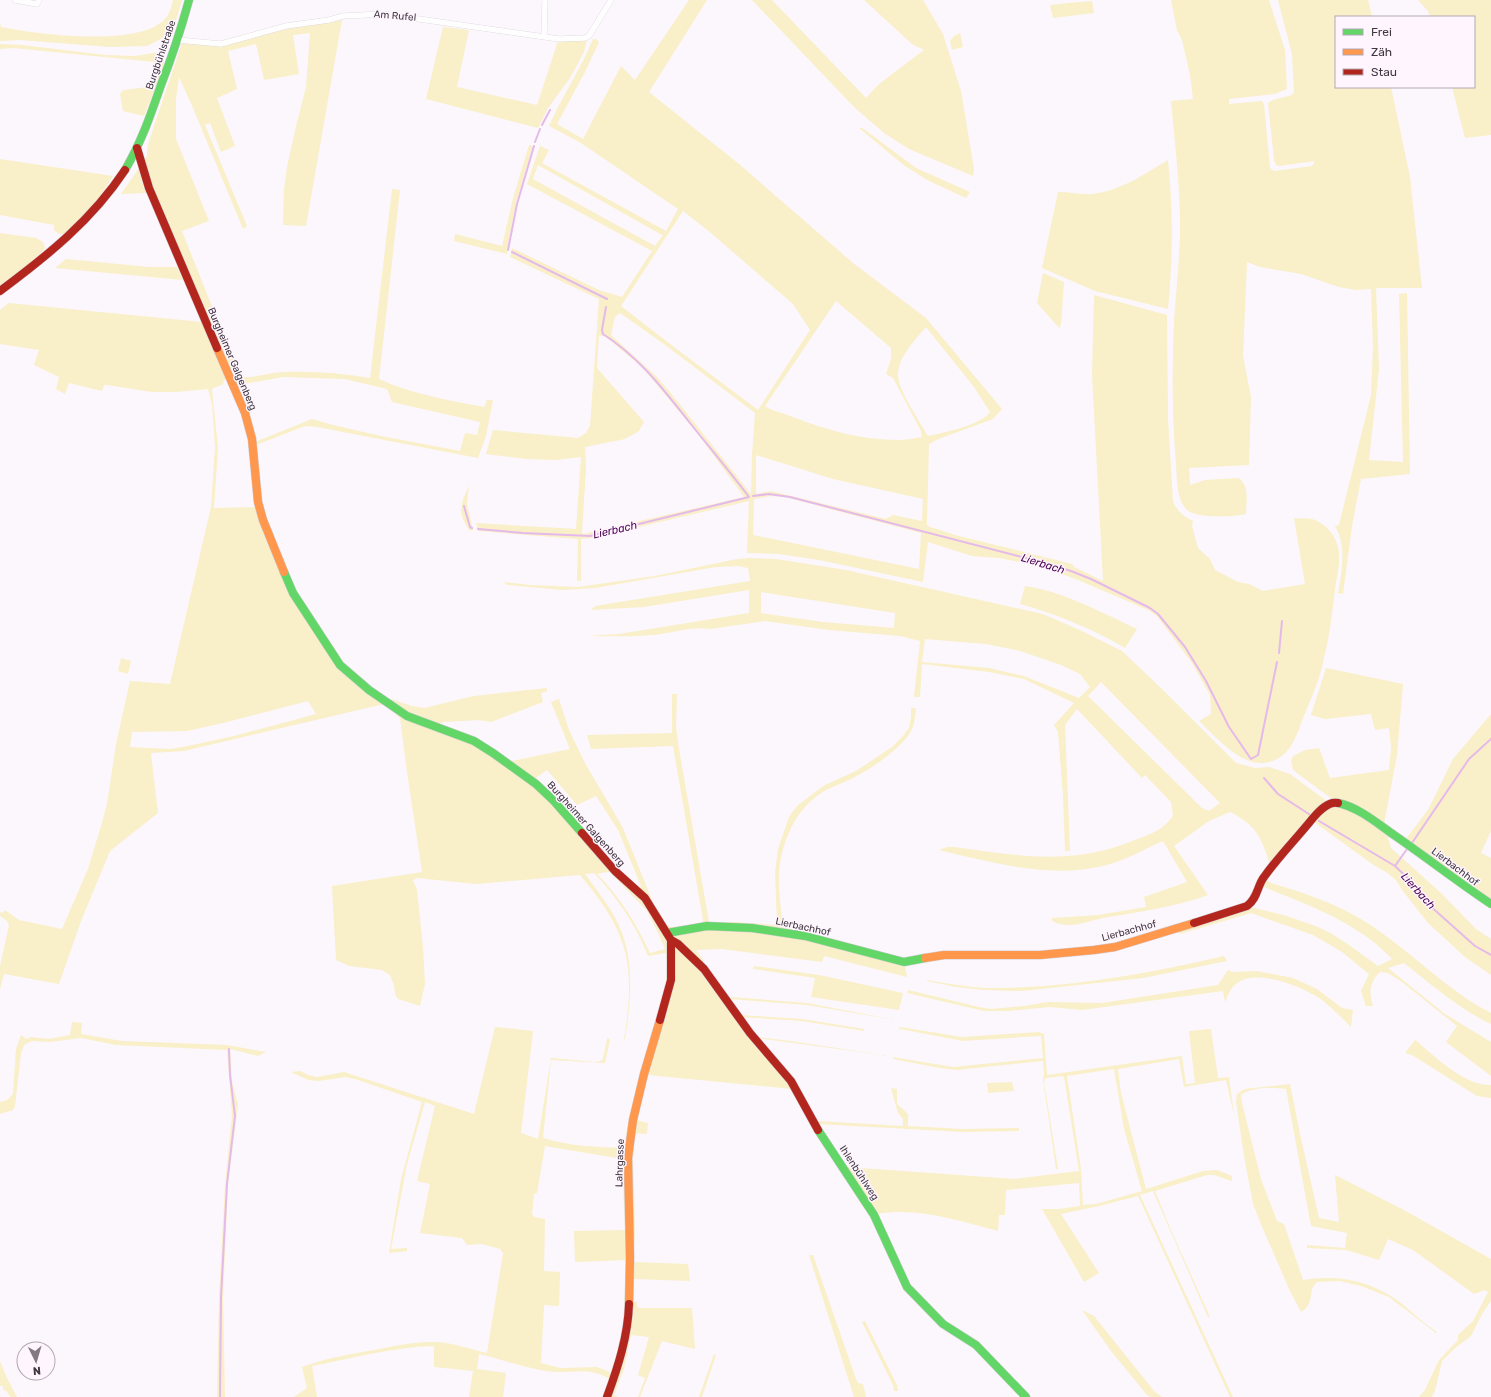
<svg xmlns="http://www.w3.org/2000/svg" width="1491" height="1397" viewBox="0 0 1491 1397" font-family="Rubik,sans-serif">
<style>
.green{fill:#f9efc8;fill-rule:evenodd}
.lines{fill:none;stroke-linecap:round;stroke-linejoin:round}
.stream{stroke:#e5b9ea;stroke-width:2}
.street-casing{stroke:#d3cdd3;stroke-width:6}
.fast-casing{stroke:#d3cdd3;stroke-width:9}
.slow-casing{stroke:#d3cdd3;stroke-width:9}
.jam-casing{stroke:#d3cdd3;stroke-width:9}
.street{stroke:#fffeff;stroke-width:5.5}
.fast{stroke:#63d668;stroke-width:8}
.slow{stroke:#ff974d;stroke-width:8}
.jam{stroke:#b3261e;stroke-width:8}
.labels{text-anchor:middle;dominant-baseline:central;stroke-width:3;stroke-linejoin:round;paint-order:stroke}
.street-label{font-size:10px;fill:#403740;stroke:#fef5fe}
.water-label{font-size:11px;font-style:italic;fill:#4d0056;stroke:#fef5fe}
</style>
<rect width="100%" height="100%" fill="#fcf7fc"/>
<path class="green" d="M173 0H182L174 27 161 39 147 46 110 47 20 40 0 41V23L1 27C36 34 138 48 165 19 169 15 172 6 173 0Z
M689 0H707L649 92 739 164 853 263 926 318 1002 409 993 419 941 438 929 444 927 521V525L930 527 959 536 1072 564 1074 567 1103 581 1092 374 1094 295 1167 315 1168 418 1173 502C1178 512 1183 516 1193 521L1192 526 1198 548 1210 559 1215 570 1238 582 1249 584 1263 591 1305 584 1294 518C1299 519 1306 518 1312 519 1323 522 1334 533 1337 544 1342 558 1337 575 1335 589 1332 612 1330 635 1324 658 1320 679 1311 699 1303 718 1299 729 1295 742 1287 751 1281 758 1273 762 1264 763 1239 765 1216 737 1199 721L1211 714 1210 695 1192 663 1157 616 1148 610 1078 580 1040 566 999 558 972 556 928 542 923 582 819 560 779 554 747 553 749 501 592 538 581 539V581H577L578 539 478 531 476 523 576 529 581 457 556 460 526 459 486 454 493 430 578 438 586 433 590 426 599 299 510 257 512 248 599 290 622 297 652 251 527 184 540 146 549 150 542 163 666 231 678 209 581 143 549 126C562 96 581 69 593 39H596L599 42 585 72 557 124 583 139 621 66 635 80ZM538 165 662 235H663L655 246 533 179ZM683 211 711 233 793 304 810 330 758 410 674 347 621 306ZM836 301 891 348V359L886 374 893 378 921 431 922 437C914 438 906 440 898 440 862 440 826 430 793 417 784 413 774 412 765 406ZM620 313 668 347 755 413 752 455 751 494 670 392 656 376 611 335 615 317ZM926 327 974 387 990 412C982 425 942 433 928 436 920 422 898 390 898 375 898 357 915 340 926 327ZM599 335 606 337 642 367 698 434 744 497 583 534 582 532 586 468 585 447 625 439 639 431 644 422 597 368ZM756 455 833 479 923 499 922 521 893 515 886 519 771 491 756 494ZM771 496 785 497 921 533 919 569 753 535 754 499Z
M752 0H772L866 98 879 84 924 50 912 44 864 0H923L943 34 961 91 974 169 973 176 909 149 884 133 855 108Z
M1171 0H1269L1285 50 1287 89 1275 94 1229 99V104L1262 101 1264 104 1270 168 1274 171 1312 166 1315 161 1279 166 1276 165 1274 160 1268 103 1273 100 1292 95 1294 92 1292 54 1278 0H1368L1372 17H1336V87H1391L1410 177 1422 288H1376L1379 369 1369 460 1403 462 1399 294 1407 293 1410 474 1361 479 1352 526 1343 594 1338 593C1342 571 1347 547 1335 526L1339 525 1371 395 1373 347 1371 289 1356 290 1339 287 1301 274 1260 267 1247 262 1243 356 1251 397 1249 465 1189 468 1190 485 1205 480 1239 478C1250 488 1246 500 1246 514 1233 517 1193 519 1185 508 1176 496 1177 477 1176 464 1172 416 1172 369 1174 321 1176 293 1179 265 1180 237 1181 191 1175 146 1171 101L1193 99 1190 75 1182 40 1177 30Z
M1418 0H1491V135L1465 138 1452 87H1474V17H1430L1428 11Z
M1092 1 1094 13 1053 18 1050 5 1068 3Z
M342 20 306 226 283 225 284 189 287 167 297 122 306 87 310 33 293 35 299 74 264 80 256 44 228 51 237 89 217 98 235 146 221 152 210 123 205 125 247 226 243 229 193 108 179 77 176 99V139L209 221 182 231 240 377C255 378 268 373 283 372 312 371 341 373 370 378L392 189 400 190 379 379C409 393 451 401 484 407L487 400H493L486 436 478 458 317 427 305 426 256 445 255 442 312 419 333 425 381 436 460 451 465 433 477 435 480 422 392 402 387 389 345 379 283 377 244 384 235 382 170 234 151 182 145 159 147 155 148 144 182 43 219 46 285 29Z
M443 27 469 30 457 87 537 105 558 41 587 40 584 52 576 67 570 78 548 108 538 128 426 99Z
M960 33 963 47 952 50 950 41 954 36Z
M0 44 22 45 105 55 135 56 165 51 163 68 144 116 123 111 120 94 123 90 148 87 155 62 13 48 0 49Z
M861 127 916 168 970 192 966 198 929 181 905 166 860 129Z
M529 145 533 146 516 203 507 249V254L454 241 455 234 502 246 513 198Z
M0 159 113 176 96 202 66 234H59L54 230V225L0 215Z
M1168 160C1173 210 1173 259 1168 309L1095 291 1042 268 1058 192C1069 192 1081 195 1092 194 1120 191 1145 174 1168 160Z
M139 168 143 186 147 193 121 194Z
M0 233 36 238 43 242 45 248 39 256 0 286Z
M66 259 149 267H177L183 280 55 268Z
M1043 273 1064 282 1061 325H1060V329L1037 303Z
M9 303 202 322 227 377 223 382 224 384 213 388 212 390 218 448 214 508 256 507 264 535 292 599 339 666 390 701 391 699 412 706 424 708 474 696 547 688V691L541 693 543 702 491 722 479 720 444 722 437 724 478 739 512 761 570 749 551 702 559 699 569 730 585 763 623 828 656 910 663 922 670 927 700 925 702 924 703 920 673 746 591 749 587 735 672 733V694H677L676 727 679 749 709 922H736L777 925 775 872 778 849 789 817 797 806 814 793 825 785 856 771 892 747 902 737 909 728 911 717V708H916C915 715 915 723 912 729 904 747 872 768 855 777 842 784 828 787 817 796 797 811 786 834 781 858 776 880 781 905 783 927L867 950 905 967 907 977 824 956 822 962 722 949 696 950 704 961 697 967 785 1078 792 1089 648 1075 636 1120 648 1123 647 1134 634 1133 633 1146 635 1233 633 1262 688 1264 690 1281 633 1279V1302H637V1306L639 1308H692L695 1349 662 1341 640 1397H638L645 1378 638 1375 649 1337 631 1335 624 1369 614 1395 618 1397H603L610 1379C585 1365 572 1375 546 1371 524 1368 502 1359 479 1354L477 1369 506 1373 503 1397H469L473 1371 434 1367V1346C393 1347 352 1358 312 1366L317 1397H294L307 1388 302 1367C323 1359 346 1355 368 1351 390 1347 413 1341 436 1342 453 1343 470 1349 487 1353L503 1253 500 1249 482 1244 467 1245 462 1238 420 1233 430 1184 417 1181 435 1106 425 1102 407 1164 391 1249 407 1248V1251L389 1253 401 1179 422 1102 358 1080 346 1077 318 1081 308 1080 291 1072 300 1071 308 1075 317 1077 344 1072 474 1114 495 1027 533 1031 521 1133 538 1139 551 1058 595 1062 600 1061 603 1059 607 1039 608 1038 610 1040 605 1063 551 1060 543 1138C569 1146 596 1147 623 1148 629 1120 635 1092 643 1064 653 1027 671 993 666 953L648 956C636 925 617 897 594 873L585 874C594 886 602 897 610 909 636 949 632 994 625 1039H624C636 965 629 933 580 875L476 884 417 878 413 880 417 890 423 948 425 984 420 1006 398 999 395 994 394 985 390 975 382 970 349 966 336 960 332 886 422 872 406 765 400 718 384 704 184 751 151 753 158 813 110 851 81 921 59 984 4 974 0 989V966L9 925 7 921 0 916V912L3 913 5 910 19 920 62 929 88 869 101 826 107 804 116 744 130 681 170 684 211 507 215 447 212 405 208 389 176 392H152L107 385H104L102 391 69 383 65 394 56 389 59 377 34 365 39 350 0 344V310ZM308 701 316 714 234 736 183 747 170 749 130 747 132 732 187 731 223 723ZM547 770 577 805 596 796 618 830 641 886 640 888 617 868 536 778ZM607 872 611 873 647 911 659 935 665 949 650 953C636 923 620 897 597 874ZM545 1146 617 1158 620 1159 622 1163 625 1230 574 1231 575 1262 626 1260 623 1332 612 1373 597 1367 560 1368 541 1363 544 1305 559 1306 560 1272 544 1271 545 1219 534 1217 532 1214 534 1194 537 1193Z
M469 486 467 504 473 530 470 531C457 513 460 504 469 486Z
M750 558 776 559 846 570 1043 614 1082 631 1122 651 1166 693 1236 763 1255 768 1269 767 1290 774 1328 802 1271 867C1261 838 1258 826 1230 812L1209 821 1174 846 1208 895C1175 907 1139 912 1103 918 1092 920 1081 925 1070 925 1064 925 1058 924 1052 921V918L1098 915 1146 907 1144 897 1187 882 1163 841C1142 850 1121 863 1098 867 1044 878 991 862 939 850L947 847H954C1017 856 1074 866 1135 840 1151 834 1163 830 1173 816L1171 802 1145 775 1142 778 1077 709 1065 725 1070 851H1065L1063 796 1058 732 1054 725 1074 703 1024 679 989 672 922 664 920 697H914L920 641 900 636 829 630 765 621 710 629C692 626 672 633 654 635 632 637 610 636 588 636L619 634 749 613V590L644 607 591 610 595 606 750 581 748 568 738 566 716 567 595 588 562 590 507 585 504 582 530 585 578 587 655 576 737 559ZM761 592 895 613 894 628 823 622 761 613ZM925 639 986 644 1020 651 1061 665 1080 674 1090 687 1079 698 1024 676 989 668 922 662ZM1101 682 1220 803 1209 811 1202 808 1088 696Z
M1025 586C1062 591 1103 613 1137 629L1125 648C1092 629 1057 614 1020 604Z
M121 658 131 661 128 674 118 671Z
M1326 668 1403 684 1397 755 1384 824 1346 802 1339 798 1332 799 1293 770 1291 761 1293 756 1305 750 1319 748 1330 778 1389 770 1391 748 1389 728 1375 730 1371 714 1325 719 1311 715Z
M1491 714V831L1481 853 1491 858V900L1405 840 1428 810 1453 759Z
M1332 805H1341L1388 834V838L1391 848 1441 893 1476 929 1491 939V975L1465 957 1428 923 1402 890 1396 880 1386 872 1375 866 1314 822Z
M1267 880 1271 883C1301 892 1332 902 1359 918 1405 945 1444 989 1491 1013V1024C1459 1009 1432 985 1404 963L1388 968 1445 1014 1491 1042V1076L1446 1042 1457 1026 1402 982 1388 973 1380 972C1369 983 1369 992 1373 1006H1366L1361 991 1369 974 1342 952 1313 935 1251 913 1180 934 1177 931 1251 907 1287 916 1318 927 1332 934 1349 945 1378 966 1392 959C1359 923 1308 905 1264 887Z
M1224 956 1227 961 1143 978 1022 991 984 990 956 987 927 981V980C946 983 965 987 984 988 1065 989 1146 974 1224 956Z
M754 966 819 975 903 993 899 1010 811 997 815 978 753 969Z
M1228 970 1232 972 1257 971 1293 978 1317 989 1342 1008 1353 1010 1351 1027C1342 1018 1332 1008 1322 1000 1304 987 1255 967 1236 984 1230 988 1228 996 1225 1002L1223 991 1082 1010 1050 1007 1008 1011H984L907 993 908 990 979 1007 991 1009 1024 1006 1048 1002 1102 1003 1218 985Z
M731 997 807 1003 896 1020 807 1005 730 999Z
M740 1015 802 1019 864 1029V1031L802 1021 741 1017Z
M72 1022 82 1023 81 1034 122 1041 227 1045 266 1052 258 1056 230 1049 232 1082 238 1104 228 1184 223 1298 225 1397H217L219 1297 225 1185 232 1115 227 1050 116 1045 81 1038 49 1042 32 1041 24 1045 21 1053 15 1106 13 1110 0 1114V1102C6 1101 10 1099 13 1093L16 1049 21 1035 26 1039 31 1037 48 1039 70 1035Z
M900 1027 962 1037 1039 1032 1044 1034 1047 1075 1182 1056 1186 1084 1195 1083 1189 1031 1211 1029 1218 1078 1229 1077 1234 1115 1226 1080 1184 1087 1179 1059 1118 1069 1121 1093 1146 1189 1203 1171 1217 1170 1232 1176V1181L1214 1175H1207L1155 1191 1171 1230 1210 1317H1208L1153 1191 1140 1195 1233 1397H1230L1138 1196 1099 1206 1061 1214 1099 1273 1084 1282 1042 1209H1059L1080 1206 1079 1183 1006 1190 1005 1215H999L998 1231C958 1221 919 1207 877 1214L847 1167 1014 1179 1079 1171 1064 1077 1062 1076 1046 1078V1077L1044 1082 1058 1169H1056L1043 1080 1044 1073 1043 1061 956 1070 940 1068 893 1059V1057L953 1067 1043 1058 1041 1036 963 1041 900 1029 898 1031ZM1114 1069 1124 1129 1142 1191 1096 1204 1083 1205 1081 1169 1067 1076Z
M757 1037 790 1041 890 1056 757 1038Z
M1415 1040C1435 1056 1464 1086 1491 1085V1098L1477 1096 1412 1055 1405 1053Z
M1012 1082 1014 1091 988 1093 987 1083Z
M1290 1084 1300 1134 1319 1218 1339 1222 1335 1175 1402 1209 1491 1259V1301L1482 1314 1471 1336 1455 1348 1442 1361 1435 1391 1432 1397H1419L1425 1390 1439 1360 1458 1340V1335L1473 1321 1488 1292 1485 1290 1474 1294 1413 1250 1388 1239 1379 1260 1346 1250 1307 1248V1245L1345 1248 1347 1233 1311 1226 1286 1089C1272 1088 1254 1086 1241 1095L1242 1103 1261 1179 1277 1221 1284 1224 1303 1280C1334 1275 1363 1279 1391 1296 1407 1306 1420 1321 1437 1332L1436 1333 1389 1297 1361 1286 1340 1281 1317 1282C1307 1290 1316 1303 1301 1312L1290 1291 1263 1229 1253 1204 1244 1156 1236 1102 1237 1094 1245 1089Z
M891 1088 897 1089V1104L908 1114V1126L963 1129 1019 1128V1131L964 1132 818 1124 817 1121 903 1126V1119L898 1113Z
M809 1255H813L856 1379 858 1383 863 1384 866 1397H854Z
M1082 1310 1094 1316 1155 1392 1162 1397H1151L1147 1395 1111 1351Z
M865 1321 897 1385 898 1391H894L893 1385 862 1322Z
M714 1354 716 1355 702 1397H699Z
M0 1361 6 1376 17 1397H11L6 1391 3 1390V1386H0Z"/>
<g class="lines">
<path class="stream" d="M542 125 550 110
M535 142 540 129
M508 250 517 204 534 146
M512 252 607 299
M753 496 769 494 790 497 1041 562 1071 571 1091 579 1150 608 1158 614 1185 647 1206 681 1229 727 1251 759 1258 755 1277 662
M464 506 470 527 472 528
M478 529 523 533 590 536 749 497C730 472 710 448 690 423 663 389 640 358 603 334L602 330 606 307
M1279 653 1282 621
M1264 778 1278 794 1312 816
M1319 821 1395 866 1415 885 1428 904 1475 946 1491 955
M1412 843 1469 759 1491 739
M1395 866 1407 849
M220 1397 221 1297 227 1184 235 1116 230 1075 229 1049"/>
<g class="street-casing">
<path id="street" d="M15 0 37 4 39 0
M544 36 545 0
M178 40 221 44 286 26 329 20 343 16 384 14 559 39 585 38 589 36 611 0"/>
</g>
<g class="fast-casing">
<path id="fast" d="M125 170C141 143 151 114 161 85 172 57 181 29 189 0
M284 572 293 593 340 665 369 690 407 716 474 741 493 753 536 784 554 801 582 833
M1338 803C1358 807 1377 823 1394 835 1426 857 1458 882 1491 904
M667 933 707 926 752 928 805 936 904 962 925 958
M818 1130 874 1215 907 1287 943 1324 976 1345 1026 1397"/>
</g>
<g class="slow-casing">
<path id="slow" d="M217 348 245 413 252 439 258 502 263 520 284 572
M925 958 944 955H1040L1094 950 1115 947 1194 923
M629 1304 630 1258 628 1158 633 1120 644 1074 660 1020"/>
</g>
<g class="jam-casing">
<path id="jam" d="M137 148 149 188 217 348
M0 291C47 256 92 220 125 170
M582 833 615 871 645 898 671 940V980L660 1020
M1194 923 1247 906C1258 898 1257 886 1264 877 1279 856 1297 838 1313 818 1319 811 1328 801 1338 803
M671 940 678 944 704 969 750 1033 791 1081 818 1130
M607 1397C618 1367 628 1336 629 1304"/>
</g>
<use href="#street" class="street"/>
<use href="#fast" class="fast"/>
<use href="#slow" class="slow"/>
<use href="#jam" class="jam"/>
</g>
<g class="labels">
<g class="street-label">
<text transform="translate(395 16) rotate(5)">Am Rufel</text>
<text transform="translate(161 55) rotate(-71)">Burgbühlstraße</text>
<text transform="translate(232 359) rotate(67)">Burgheimer Galgenberg</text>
<text transform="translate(586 824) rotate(48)">Burgheimer Galgenberg</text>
<text transform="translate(1455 867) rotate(37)">Lierbachhof</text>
<text transform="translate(803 927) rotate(12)">Lierbachhof</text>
<text transform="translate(1129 931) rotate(-15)">Lierbachhof</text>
<text transform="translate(620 1163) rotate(-88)">Lahrgasse</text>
<text transform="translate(859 1173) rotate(57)">Ihlenbühlweg</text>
</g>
<g class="water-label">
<text transform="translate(615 530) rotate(-13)">Lierbach</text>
<text transform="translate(1043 564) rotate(17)">Lierbach</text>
<text transform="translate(1418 891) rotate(48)">Lierbach</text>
</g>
</g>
<rect x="1335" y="16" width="140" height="72" fill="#fef5fe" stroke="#b2a9b2"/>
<rect x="1343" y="29" width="20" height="6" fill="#63d668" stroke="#b2a9b2"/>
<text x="1371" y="36" font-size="12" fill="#403740">Frei</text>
<rect x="1343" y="49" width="20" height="6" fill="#ff974d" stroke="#b2a9b2"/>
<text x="1371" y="56" font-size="12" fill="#403740">Zäh</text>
<rect x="1343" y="69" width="20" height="6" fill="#b3261e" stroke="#b2a9b2"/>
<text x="1371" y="76" font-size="12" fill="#403740">Stau</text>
<g transform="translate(36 1361) rotate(175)"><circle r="19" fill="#fef5fe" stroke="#b2a9b2"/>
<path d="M0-3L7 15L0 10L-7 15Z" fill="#827a82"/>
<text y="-6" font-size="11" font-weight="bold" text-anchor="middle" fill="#403740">N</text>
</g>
</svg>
